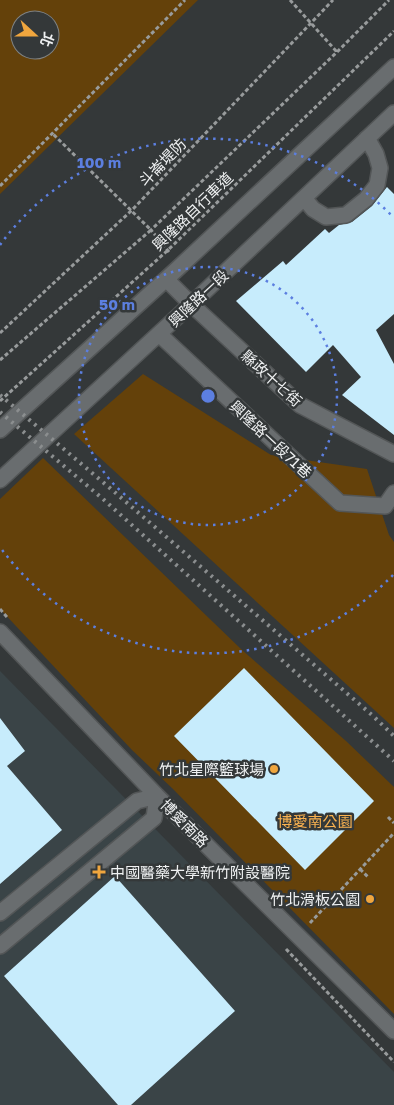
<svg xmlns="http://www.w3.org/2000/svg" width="394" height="1105" viewBox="0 0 394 1105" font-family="'Golos Text','Noto Sans TC',sans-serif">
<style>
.built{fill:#3a4447}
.green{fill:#64410a;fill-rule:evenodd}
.building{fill:#c7ecfc}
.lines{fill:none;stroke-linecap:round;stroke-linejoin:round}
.minor-casing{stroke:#535657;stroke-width:18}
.path{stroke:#989b9c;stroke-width:3;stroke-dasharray:4 2.5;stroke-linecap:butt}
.minor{stroke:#696d6f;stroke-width:15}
.rail{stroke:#8b8e8f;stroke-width:4;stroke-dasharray:2.5 5;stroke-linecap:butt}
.ring{fill:none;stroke:#5c7fe0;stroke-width:2.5;stroke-dasharray:2.5 5}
.poi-dot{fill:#f0a63e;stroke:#343839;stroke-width:2}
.labels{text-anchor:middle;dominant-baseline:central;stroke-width:5;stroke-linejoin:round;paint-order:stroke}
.street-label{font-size:15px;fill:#eff1f2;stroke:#343839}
.poi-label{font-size:15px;fill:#eff1f2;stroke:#343839;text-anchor:end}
.park-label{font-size:15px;fill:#fab250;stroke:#343839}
.centre{fill:#5c7fe0;stroke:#343839;stroke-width:2.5}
.ring-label{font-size:15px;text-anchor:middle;font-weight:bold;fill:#5c7fe0;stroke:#343839;stroke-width:5;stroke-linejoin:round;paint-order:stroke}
</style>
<rect width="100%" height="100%" fill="#343839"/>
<path class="built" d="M0 671 394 1072V1105H0Z"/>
<path class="green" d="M0 0H198L0 194ZM20 20H50V50H20Z
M143 374 271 455 367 469 389 535 394 542V728L74 434Z
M43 458 241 649 346 741 394 787V1014L173 789 132 750 0 609V499Z"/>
<path class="building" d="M387 187 394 194V314L376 330 394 364V435L342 395 361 377 333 345 306 372 236 301 283 261 286 265 325 229 329 233 339 225 352 222 372 206Z
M244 668 374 801 305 870 174 736Z
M0 718 25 751 7 766 62 830 0 884Z
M115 876 235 1011 131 1105H118L4 976Z"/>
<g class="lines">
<g class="minor-casing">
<path id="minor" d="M304 198 313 209 326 217 346 215 366 199 377 185 380 168 376 154 367 138
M166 279 191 304 300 405 394 454
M159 334 340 503 385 506 394 493
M0 430 175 271 394 67
M0 480 201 295 394 113
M0 632 157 796 394 1031
M0 913 137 801 157 796
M0 946 154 818 157 796"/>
</g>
<path class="path" d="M290 0 337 52
M0 186 185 0
M169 252 151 230 337 52 389 0
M0 333 132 210 333 0
M0 360 151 230 53 134
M0 401 168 250 394 31
M0 609 7 617
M388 817 394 823
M360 869 368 877
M310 923 394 833
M286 949 394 1062"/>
<use href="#minor" class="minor"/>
<path class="rail" d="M0 395 111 489 372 715 394 736
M0 412 103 499 394 761"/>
</g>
<g class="ring">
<circle cx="208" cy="396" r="129"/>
<path d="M393 575A257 257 0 0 1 0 547M0 245A257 257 0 0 1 393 217"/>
</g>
<g class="poi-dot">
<circle cx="274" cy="769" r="5"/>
<path d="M96.5 864.5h5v5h5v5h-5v5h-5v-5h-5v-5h5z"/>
<circle cx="370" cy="899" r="5"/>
</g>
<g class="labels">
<g class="street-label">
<text transform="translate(162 162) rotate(-46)">斗崙堤防</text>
<text transform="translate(192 211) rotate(-44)">興隆路自行車道</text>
<text transform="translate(198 298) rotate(-43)">興隆路一段</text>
<text transform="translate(272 378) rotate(42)">縣政十七街</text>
<text transform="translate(271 439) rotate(43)">興隆路一段71巷</text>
<text transform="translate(185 823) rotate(45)">博愛南路</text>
</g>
<g class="poi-label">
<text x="264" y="769">竹北星際籃球場</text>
<text x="110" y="872" text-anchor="start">中國醫藥大學新竹附設醫院</text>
<text x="360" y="899">竹北滑板公園</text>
</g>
<g class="park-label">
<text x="315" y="821">博愛南公園</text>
</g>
</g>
<circle cx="208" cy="396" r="8" class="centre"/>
<g class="ring-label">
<text x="99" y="168">100 m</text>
<text x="117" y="310">50 m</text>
</g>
<g transform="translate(35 35) rotate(111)"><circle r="24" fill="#343839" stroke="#7f8283"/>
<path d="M0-4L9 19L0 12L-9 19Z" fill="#f0a63e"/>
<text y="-8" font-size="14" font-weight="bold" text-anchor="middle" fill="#eff1f2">北</text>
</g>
</svg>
